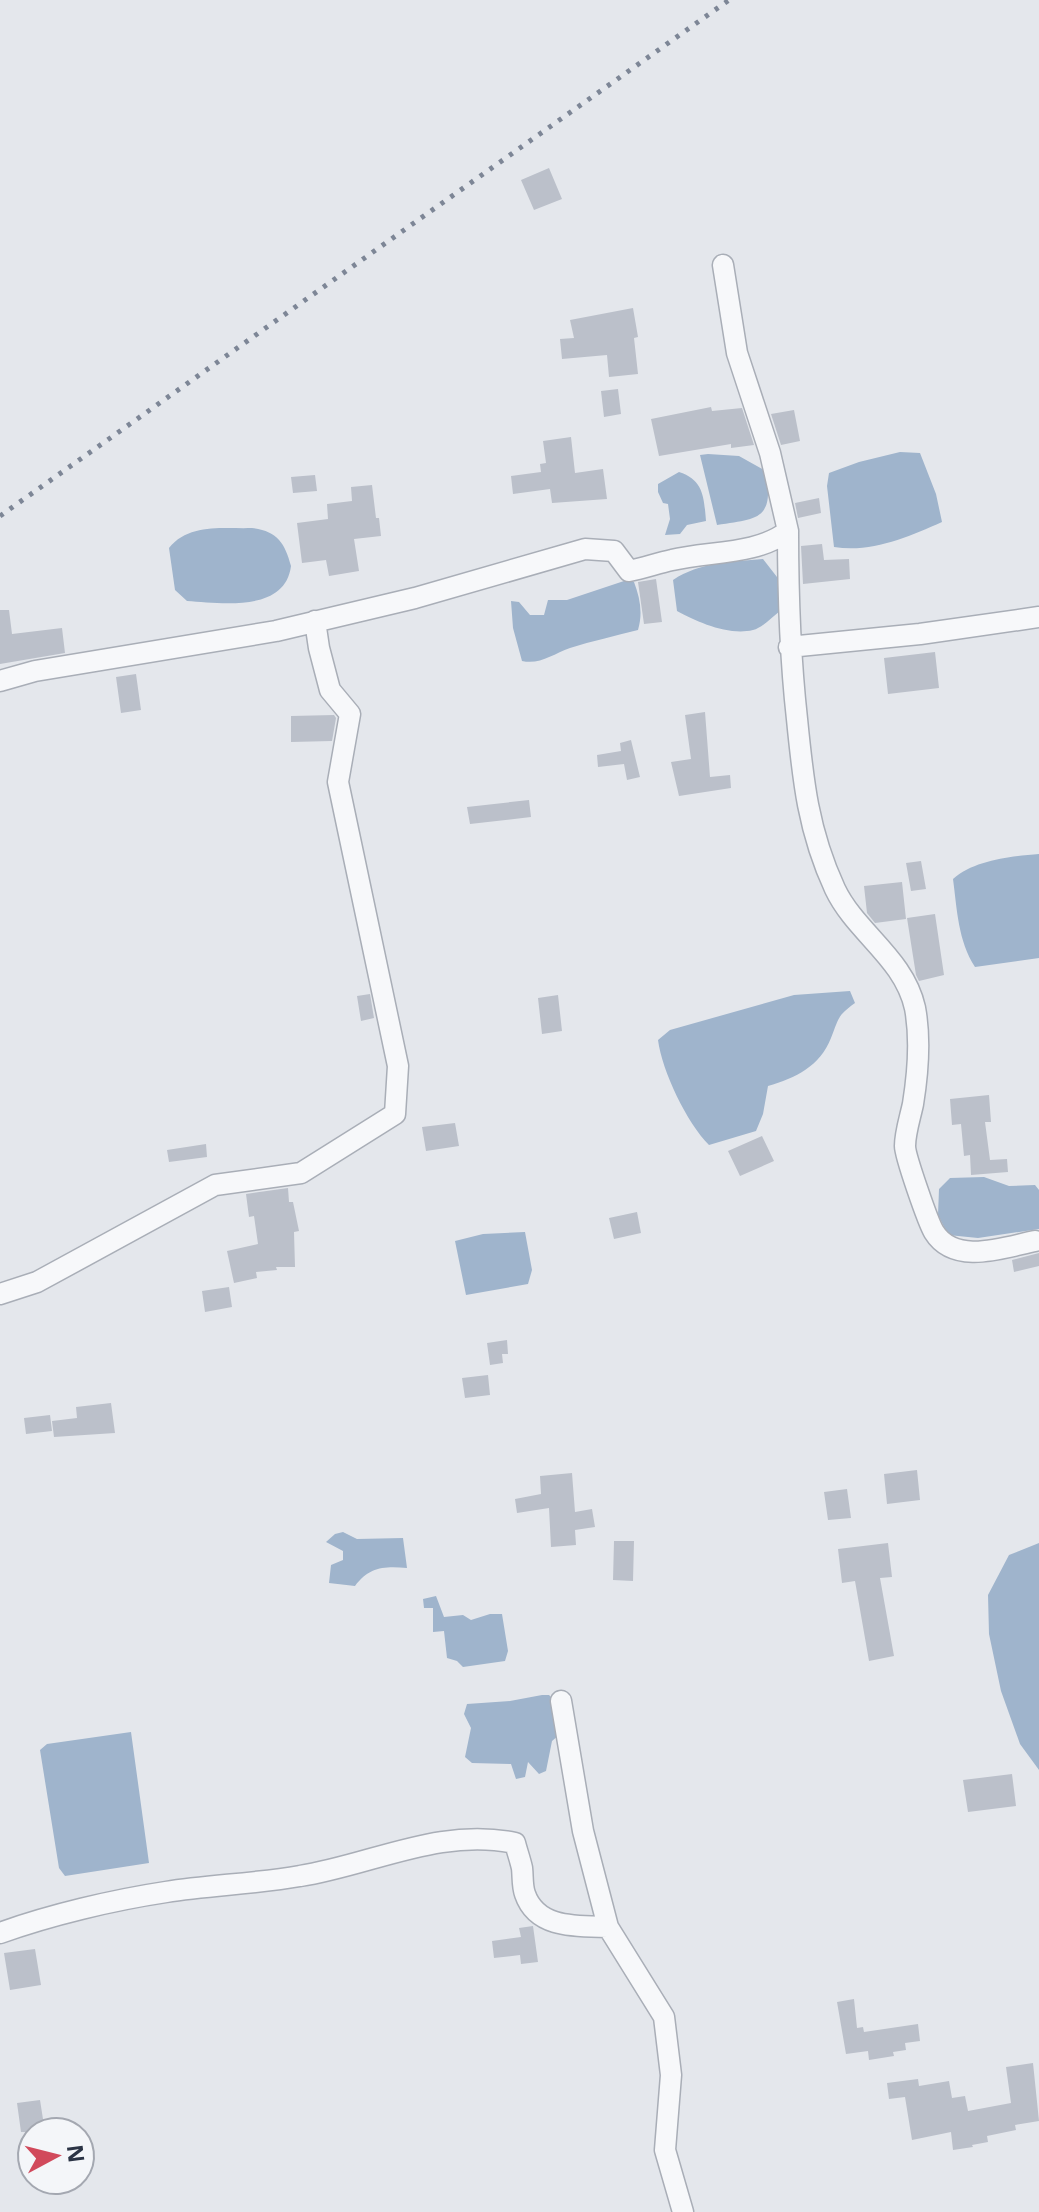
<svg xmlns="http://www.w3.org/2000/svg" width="1039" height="2212" viewBox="0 0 1039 2212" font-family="'Noto Sans',sans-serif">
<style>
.water{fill:#9fb4cc}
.building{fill:#bbc0ca}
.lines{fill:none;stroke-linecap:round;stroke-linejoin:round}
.minor-casing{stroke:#a9aeb7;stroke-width:23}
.minor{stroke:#f7f8fa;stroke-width:20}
.rail{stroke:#7d8696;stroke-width:5;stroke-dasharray:4 8;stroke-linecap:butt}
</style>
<rect width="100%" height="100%" fill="#e4e7ec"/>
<path class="water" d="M900 452 920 453 936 494 942 522C908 537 872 553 834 547L827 486 829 473 859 462Z
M708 454 739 456 766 471C774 520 759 518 717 525L700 455Z
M679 472C704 480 704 498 706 521L687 525 680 534 665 535 670 519 668 504 663 503 658 492V484Z
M252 528C277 531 285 543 291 566 285 613 221 603 187 601L175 590 169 548C189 523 223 529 252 528Z
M763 559 777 577 780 611C772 617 762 628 753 630 729 636 697 622 677 611L673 580C700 562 731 562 763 559Z
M624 581 634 582C640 598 643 613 638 630 615 636 592 641 570 648 553 654 540 665 522 661L513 628 511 601 519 602 530 615H544L548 600H567Z
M1039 854V958L975 967C958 941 957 909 953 879 974 860 1012 856 1039 854Z
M850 991 855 1003C837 1016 839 1018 831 1038 820 1066 796 1078 768 1086L763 1114 756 1131 709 1145C687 1123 662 1071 658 1040L670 1030 794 995Z
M984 1177 1009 1186 1035 1185 1039 1190V1229L978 1238 948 1235 938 1215 939 1189 950 1178Z
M525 1232 532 1270 528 1284 466 1295 455 1241 483 1234Z
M343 1532 357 1539 403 1538 407 1568C384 1566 369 1567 355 1586L329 1583 331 1565 343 1560V1551L326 1542 335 1534Z
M1039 1543V1770L1020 1744 1001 1691 989 1634 988 1595 1009 1555Z
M436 1596 444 1617 463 1615 471 1620 490 1614H502L508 1651 505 1661 463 1667 457 1661 447 1658 444 1631 433 1632V1608H424L423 1599Z
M542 1695H549L554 1700 559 1735 552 1741 546 1771 539 1774 528 1762 525 1777 516 1779 511 1764 472 1763 465 1757 471 1728 464 1714 467 1704 510 1701Z
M131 1732 149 1863 65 1876 59 1868 40 1750 47 1744Z"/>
<path class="building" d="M549 168 562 199 534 210 521 180Z
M633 308 638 337 634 338 638 374 609 377 607 355 562 359 560 339 574 338 570 320Z
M618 389 621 414 604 417 601 391Z
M711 407 712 411 742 408 754 445 731 448V444L659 456 651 419Z
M794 410 800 441 781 445 771 414Z
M571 437 575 473 603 469 607 499 552 503 550 489 513 494 511 476 541 472 540 464 546 463 543 441Z
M315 475 317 491 293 493 291 477Z
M372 485 376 518H379L381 536 354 539 359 571 329 576 326 560 302 563 297 523 328 519 327 504 352 501 351 487Z
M819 498 821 513 798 518 795 503Z
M822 544 824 560 849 559 850 579 803 584 801 546Z
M656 579 662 622 644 624 638 582Z
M0 610H9L12 634 62 628 65 653 0 664Z
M935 652 939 688 888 694 884 658Z
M136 674 141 710 121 713 116 677Z
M705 712 710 777 730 775 731 788 679 796 671 762 691 759 685 715Z
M334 715 336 718 332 741 291 742V716Z
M631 740 640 777 627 780 624 764 598 767 597 755 621 751 620 743Z
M529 800 531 817 470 824 467 807Z
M921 861 926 889 911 891 906 863Z
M902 882 906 919 875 923 867 913 864 886Z
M935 914 944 975 919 981 916 975 907 918Z
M370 994 374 1018 361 1021 357 996Z
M558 995 562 1031 542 1034 538 998Z
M989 1095 991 1122H985L990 1160 1007 1159 1008 1172 971 1175 970 1155 964 1156 961 1124 952 1125 950 1099Z
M455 1123 459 1146 426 1151 422 1127Z
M762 1136 774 1161 740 1176 728 1151Z
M206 1144 207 1157 169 1162 167 1150Z
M288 1188 289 1202H293L299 1231 294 1232 295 1267H276L277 1270 256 1272 257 1278 234 1283 227 1251 258 1244 254 1216 249 1217 246 1194Z
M637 1212 641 1233 614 1239 609 1218Z
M1039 1253V1266L1014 1272 1012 1260Z
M229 1287 232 1307 205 1312 202 1291Z
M507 1340 508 1354H502L503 1363 490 1365 487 1343Z
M488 1375 490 1395 465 1398 462 1378Z
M111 1403 115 1433 54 1437 52 1421 77 1418 76 1407Z
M50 1415 52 1431 26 1434 24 1418Z
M917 1470 920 1500 887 1504 884 1474Z
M572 1473 575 1512 592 1509 595 1527 575 1530 576 1545 551 1547 549 1508 517 1513 515 1499 541 1494 540 1476Z
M847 1489 851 1518 828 1520 824 1492Z
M614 1541H634L633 1581 613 1580Z
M888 1543 892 1577 880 1578 894 1656 869 1661 855 1581 842 1583 838 1549Z
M1012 1774 1016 1806 968 1812 963 1780Z
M533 1926 538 1962 521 1964 520 1955 494 1958 492 1941 521 1937 519 1928Z
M35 1949 41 1985 10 1990 4 1953Z
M854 1999 857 2028 863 2027 864 2032 918 2024 920 2041 905 2043 906 2050 893 2052 894 2056 869 2060 868 2051 846 2054 837 2002Z
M1033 2063 1039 2121 1015 2125 1016 2130 987 2136 988 2142 972 2145 973 2147 953 2150 951 2132 912 2140 905 2097 889 2099 887 2083 918 2079 919 2086 949 2081 952 2098 965 2096 968 2111 1011 2103 1006 2067Z
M40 2100 45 2132H21L17 2103Z"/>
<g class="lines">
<g class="minor-casing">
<path id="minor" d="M788 531C788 594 790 656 797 719 803 780 808 831 835 889 856 933 904 958 915 1008 921 1040 918 1073 913 1104 910 1118 905 1133 905 1146 905 1156 928 1222 934 1232 955 1266 1005 1247 1035 1241
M789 647 920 634 1039 617
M0 681 35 671 276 631 415 598 585 549 614 551 629 571C644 568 658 563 672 560 709 551 757 555 788 531L770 453 737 353 723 265
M0 1294 37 1282 215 1185 301 1173 395 1114 398 1066 338 782 350 714 330 690 319 648 315 621
M561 1701 583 1831 608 1927 664 2017 671 2075 665 2150 683 2212
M0 1933C50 1915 113 1900 166 1892 210 1885 255 1884 300 1876 371 1865 440 1827 515 1843 517 1851 520 1859 522 1868 523 1876 522 1886 525 1894 537 1929 577 1926 608 1927"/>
</g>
<use href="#minor" class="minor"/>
<path class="rail" d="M0 516 729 0"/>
</g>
<g transform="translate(56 2156) rotate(83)"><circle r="38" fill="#f4f6f9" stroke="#a4a8b1" stroke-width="2"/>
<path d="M0-6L14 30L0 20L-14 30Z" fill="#d1495b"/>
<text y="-12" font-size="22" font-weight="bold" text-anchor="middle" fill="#2b3445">N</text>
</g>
</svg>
